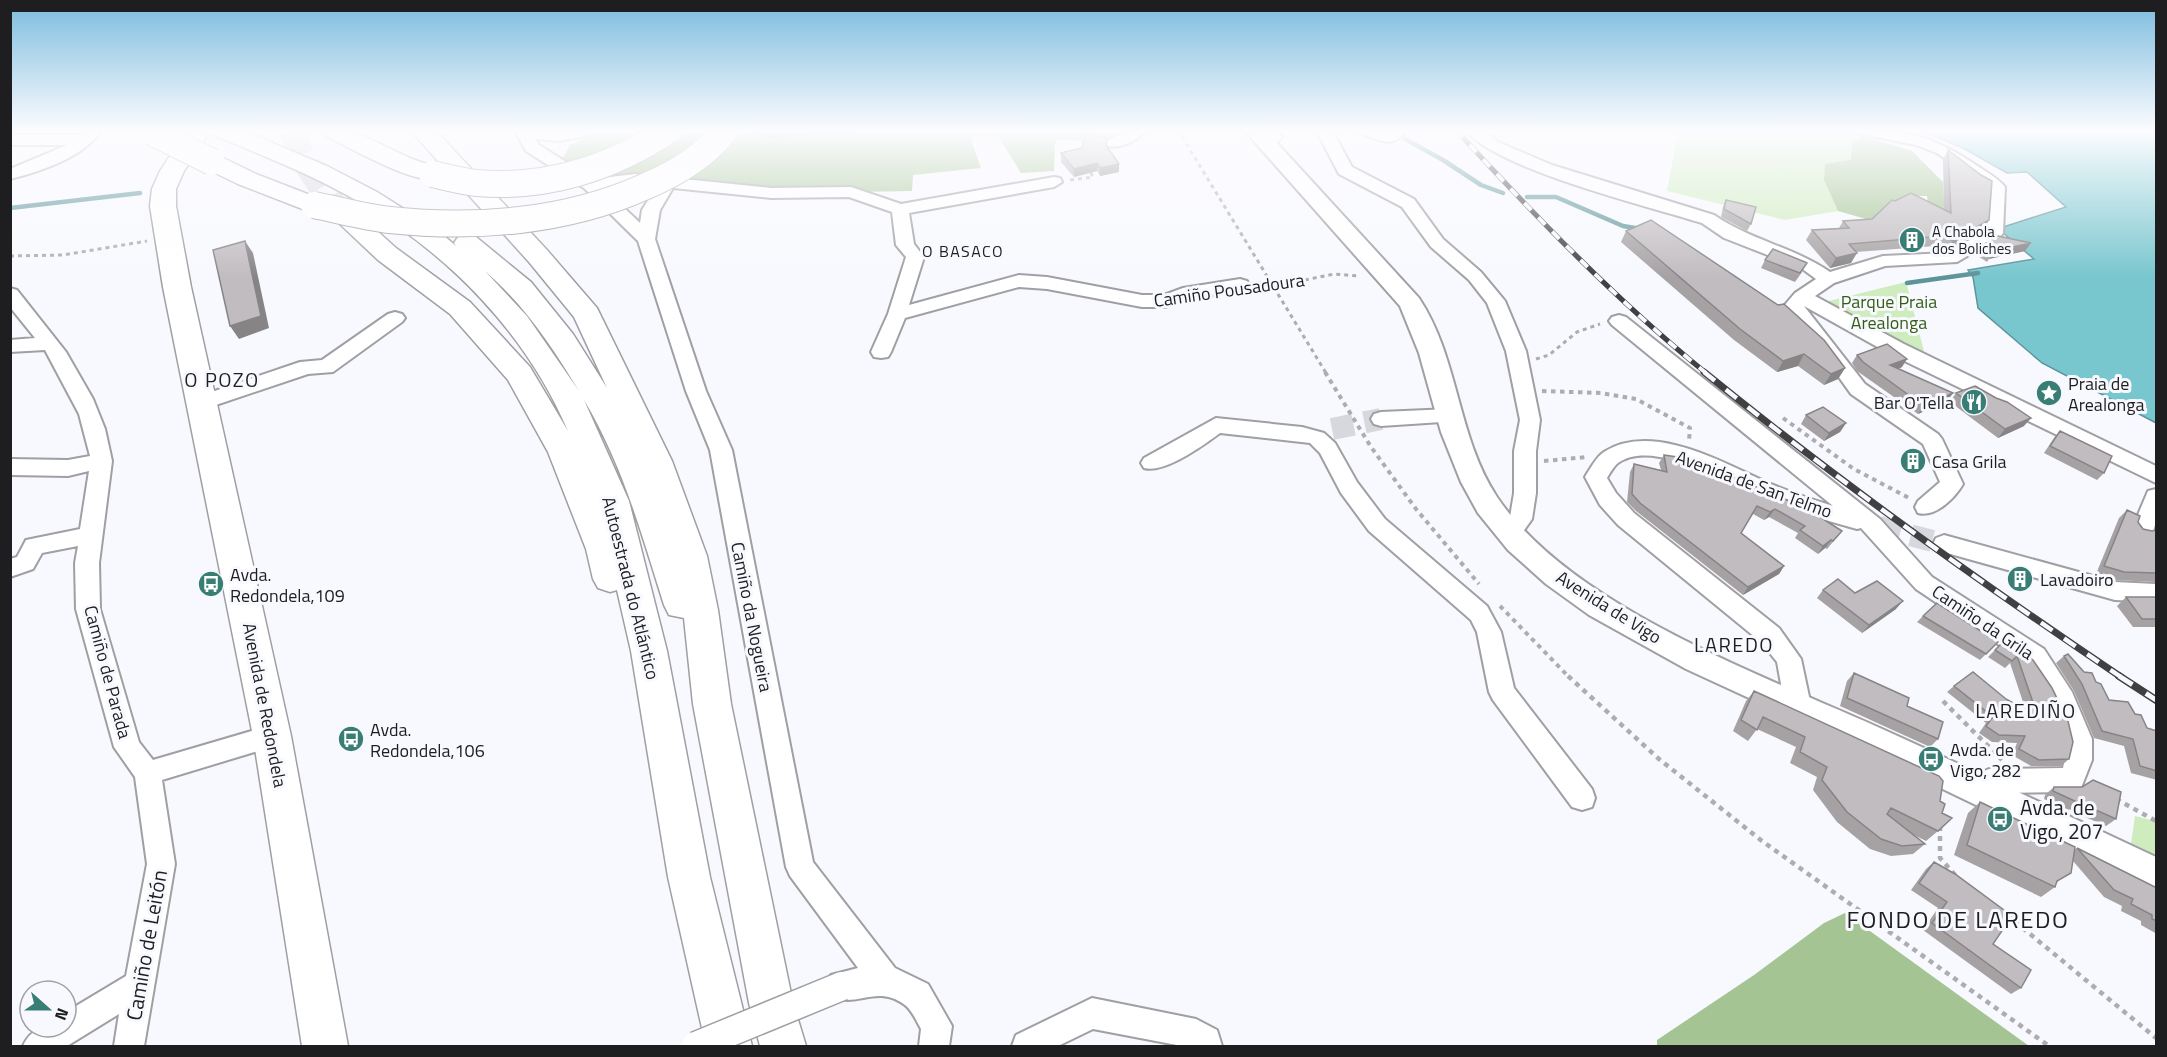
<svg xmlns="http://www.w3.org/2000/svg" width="2167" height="1057" viewBox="0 0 2167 1057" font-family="'Titillium Web',sans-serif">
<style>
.green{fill:#ceecbe}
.forest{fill:#a4c493}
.water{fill:#78c6ce;stroke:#5d949a;stroke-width:1.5}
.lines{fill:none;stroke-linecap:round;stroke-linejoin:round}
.stream{stroke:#5d949a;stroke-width:4.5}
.minor-tunnel{stroke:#d7d8dd;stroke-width:22;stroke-dasharray:22 11;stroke-linecap:butt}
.highway-tunnel{stroke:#d7d8dd;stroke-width:26;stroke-dasharray:26 13;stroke-linecap:butt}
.minor-casing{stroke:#9f9fa4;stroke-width:4}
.major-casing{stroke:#9f9fa4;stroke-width:4}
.highway-casing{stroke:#9f9fa4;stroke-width:3}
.path-far2{stroke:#adadb1;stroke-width:3;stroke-dasharray:4 4;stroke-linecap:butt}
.path-far1{stroke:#adadb1;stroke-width:4;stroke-dasharray:4.5 4.5;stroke-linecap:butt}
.path{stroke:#adadb1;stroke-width:4.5;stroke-dasharray:5 5;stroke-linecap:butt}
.minor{fill:#fff;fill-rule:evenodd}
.major{fill:#fff;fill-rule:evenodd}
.highway{fill:#fff;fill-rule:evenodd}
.rail-far2-casing{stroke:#404042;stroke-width:5}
.rail-far1-casing{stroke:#404042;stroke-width:7}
.rail-casing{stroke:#404042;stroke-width:8}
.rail-far2{stroke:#f8f9fe;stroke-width:4;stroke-dasharray:10;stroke-linecap:butt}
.rail-far1{stroke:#f8f9fe;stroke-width:4.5;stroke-dasharray:14;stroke-linecap:butt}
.rail{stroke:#f8f9fe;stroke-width:5;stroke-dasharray:16;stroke-linecap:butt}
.minor-bridge-casing{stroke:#9f9fa4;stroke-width:31;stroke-linecap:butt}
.highway-bridge-casing{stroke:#9f9fa4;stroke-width:28;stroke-linecap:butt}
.minor-bridge{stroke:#fff;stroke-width:28}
.highway-bridge{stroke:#fff;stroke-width:26}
.wall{fill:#a6a2a4}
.shaded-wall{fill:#878486}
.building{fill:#c1bcbf;stroke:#878486;stroke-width:1.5}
.labels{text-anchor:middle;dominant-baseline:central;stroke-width:6;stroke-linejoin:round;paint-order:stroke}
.far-poi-label{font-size:15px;fill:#1e1e20;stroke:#f8f9fe;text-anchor:start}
.far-neighbourhood-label{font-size:16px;letter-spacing:1.5px;fill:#1e1e20;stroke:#f8f9fe}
.street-label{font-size:18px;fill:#1e1e20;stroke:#f8f9fe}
.park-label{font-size:18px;fill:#355d18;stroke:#f8f9fe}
.poi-label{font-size:18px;fill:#1e1e20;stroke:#f8f9fe;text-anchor:start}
.neighbourhood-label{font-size:20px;letter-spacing:1.5px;fill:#1e1e20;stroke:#f8f9fe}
.near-poi-label{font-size:21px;fill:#1e1e20;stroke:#f8f9fe;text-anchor:start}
.near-street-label{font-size:21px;fill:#1e1e20;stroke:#f8f9fe}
.near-neighbourhood-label{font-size:24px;letter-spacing:1.5px;fill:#1e1e20;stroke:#f8f9fe}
</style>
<rect width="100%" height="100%" fill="#f8f9fe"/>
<path class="green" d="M1678 130H1857L1865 134 1852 142 1851 160 1824 180 1838 211 1785 220 1667 191Z
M1906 282 1926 359 1821 303Z
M2156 811V856L2131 844 2135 816 2155 821Z"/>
<path class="forest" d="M602 130H1138L1114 143 1058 139 1055 143 1054 171 1021 173 998 136 972 137 971 140 981 168 913 175 912 191 851 192 590 184 559 165 570 145Z
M1863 136 1912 151 1943 182 1945 218 1928 208 1927 196H1914L1873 221 1838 211 1824 180 1825 164 1851 160 1852 142Z
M1845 913 2029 1046H1657V1040L1754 975 1824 923Z"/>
<path class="water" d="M1919 130H2156V423L2042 363 1978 308 1973 277 1968 270 2034 259 2003 233V227L2066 207 2027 172 2007 173 1963 148Z"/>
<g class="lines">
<path class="stream" d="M753 130 768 136 858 130
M1405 139 1443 160 1481 185 1503 193
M1527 197H1556L1623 226 1641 229
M10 208 140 193
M1907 283 1978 273"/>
<path class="minor-tunnel" d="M1332 429 1381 419
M1879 527 1944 544"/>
<path class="highway-tunnel" d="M292 130 303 159 333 204"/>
<g class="minor-casing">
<path id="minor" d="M85 130H102C82 158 42 171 10 179V169L67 145H10V135H80Z
M515 130H602L600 133 559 141 535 139 539 145 593 179 635 174 771 188 851 187 901 204 1054 177 1060 178 1062 182 1054 187 909 213 914 244 924 257 909 305 1019 275 1047 277 1142 295H1164L1183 288 1240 279 1247 281 1249 285 1247 289 1187 299 1166 307H1142L1047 289 1019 287 905 318 891 352 888 357 881 358 874 357 871 352 888 314 906 257 896 245 892 212 849 197 771 198 673 188 660 210 655 239 706 391 732 450 813 862 895 968 928 984 952 1026 949 1046H919L921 1029C917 1022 912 1010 905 1005 877 984 858 1008 831 997L827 986 831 975 858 968 790 876 786 867 710 450 686 391 638 241 584 188 526 151ZM635 184 657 186 642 210 640 223 603 188Z
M1129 130H1146C1139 140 1120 149 1108 146L1106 143 1108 140Z
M1260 130H1277L1282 137 1273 147H1261L1259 144 1265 137Z
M1316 130H1332L1352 167 1414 199 1443 239 1481 272 1505 301 1526 351 1540 420 1536 451V493L1532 519 1517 540 1509 543 1501 540 1498 534 1510 517 1514 493V451L1520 420 1506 351 1487 303 1469 280 1431 247 1402 207 1339 174Z
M1358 130 1387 132 1407 130C1392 150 1380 140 1360 133Z
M1466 130H1484L1498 142 1552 165 1714 215C1752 241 1794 247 1830 272L1883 256 1947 253 1985 231 1988 189 1937 153 1916 145 1857 133 1855 130C1910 130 1933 136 1979 167 1988 173 1999 179 2005 187L2003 233 2000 237 1957 262 1885 266 1834 283 1815 296 1904 344 2156 466V483L1890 354 1804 306 1865 384 1938 434 1942 439 1963 484C1955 498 1935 518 1918 513L1915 507 1918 501 1940 482 1923 444 1851 394 1816 345 1783 307 1795 293 1816 279 1801 268 1724 238 1702 223C1651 207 1495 169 1466 130Z
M10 288 17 290 66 352 93 399 105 429 112 461 99 563 100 609 139 742 153 760 272 725 281 728 285 736 281 744 162 780 175 864 144 1046H114L119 1014 67 1046H23C32 1026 46 1027 66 1027V1012L126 976 147 864 135 777 114 747 76 609 75 563 78 546 42 553 33 569 10 577V559L17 557 26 540 80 529 89 471 68 476 10 475V459L68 460 90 456 79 414 45 350 10 352V340L35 338 10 307Z
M395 312 402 314 405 318 402 322 333 372 308 374 201 410 194 408 191 403 194 398 300 362 322 360 388 314Z
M1619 315 1626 317 1880 519 1932 577 2044 649 2072 692 2092 739V760L2081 788 2072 792 1999 793 1995 804 1985 807 1975 804 1972 795 1980 773 1989 769 2063 768 2067 748 2062 727 2047 694 2026 663 1916 589 1861 528 1857 529C1826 520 1795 512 1765 500 1731 485 1653 437 1618 463 1614 466 1610 473 1607 478L1616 493 1634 513 1779 628 1801 659 1811 706 1807 714 1798 717 1789 714 1785 706 1777 662 1761 642 1618 525 1600 505 1585 477C1590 469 1597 456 1604 452 1651 422 1720 461 1764 481 1787 491 1810 499 1833 506L1612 325 1609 321 1612 317Z
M1450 409 1457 411 1460 416 1457 421 1381 426 1374 424 1371 419 1374 414 1381 412Z
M1216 418 1302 427 1324 433 1335 443 1357 482 1385 519 1487 606 1501 632 1514 688 1592 789 1595 798 1592 807 1582 810 1572 807 1493 700 1489 692 1477 632 1471 620 1369 531 1341 493 1320 453 1310 443 1220 433C1204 445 1164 474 1144 468L1141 463 1144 458Z
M2156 489C2158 504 2159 521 2151 535L2143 537 2135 535 2132 529 2148 491Z
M1944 535 2115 582 2156 584V602L2115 600 1936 550 1933 544 1936 538Z
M1092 998 1196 1019 1217 1030 1222 1046H1182L1093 1029 1058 1046H1012L1016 1035Z"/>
</g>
<g class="major-casing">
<path id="major" d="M1244 130H1265L1419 298C1459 358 1457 437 1497 497 1573 610 1771 678 1891 733 1980 773 2068 816 2156 857V892L1866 752 1686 669 1589 615 1546 584 1508 550 1478 513 1461 482 1441 432 1419 353 1400 306Z"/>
</g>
<g class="highway-casing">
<path id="highway" d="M187 130H242L329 167 377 192 437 230 456 246 454 243 458 237 467 235 476 237 531 282 573 334 607 388 574 317 529 262 410 130H435L547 250 597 308 672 461 707 556 718 610 731 704 793 1003 806 1046H760L749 1003 693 704 684 618 669 615 664 605C642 535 622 463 584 400L629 501 667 651 710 877 752 1046H706L668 877 631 651 617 590 610 592 598 588 593 579 586 549 548 452 508 380 450 314 378 260 324 209 314 213 305 210 238 184 203 167 200 162 203 157 212 155 221 157 256 174 323 200 333 196 342 199 396 248 470 302 530 367 568 431C527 334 449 254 359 202 313 175 263 156 214 135L211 130 184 171 176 189V206L191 287 291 736 348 1046H302L253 736 163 287 150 206 152 189 160 171ZM485 271C525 306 551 345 579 391L527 316Z
M320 130H351L412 159 441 169 444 174 441 179C415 186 349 147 324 135Z"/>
</g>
<path class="path-far2" d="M1178 130 1326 373
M1070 180 1093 177 1089 170
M10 256 63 255 147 241
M1257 283 1300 281 1334 274 1359 276
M1536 359 1549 355 1577 332 1600 324"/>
<path class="path-far1" d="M1325 372 1371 447 1416 509 1479 584
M1542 391 1601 393 1636 399 1690 428 1689 441
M1783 418 1854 469 1909 498
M1544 461 1587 457
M1500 606 1569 677"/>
<path class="path" d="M1568 676 1659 759 1762 841 2049 1046
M1943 701 2002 760
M2116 799 2156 821
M1940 826V858L1956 876
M2007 915 2156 1038"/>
<use href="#minor" class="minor"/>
<use href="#major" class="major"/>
<use href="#highway" class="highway"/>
<g class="rail-far2-casing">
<path id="rail-far2" d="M1456 130C1535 216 1616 300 1706 373"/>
</g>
<g class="rail-far1-casing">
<path id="rail-far1" d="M1704 372C1838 481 1978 581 2121 677"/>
</g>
<g class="rail-casing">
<path id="rail" d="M2119 676 2156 700"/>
</g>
<use href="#rail-far2" class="rail-far2"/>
<use href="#rail-far1" class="rail-far1"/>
<use href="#rail" class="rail"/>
<g class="minor-bridge-casing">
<path id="minor-bridge" d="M696 1046 842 986"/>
</g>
<g class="highway-bridge-casing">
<path id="highway-bridge" d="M152 132 212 162
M432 174C447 177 462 182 477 183 546 189 612 168 669 130
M314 205C339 210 364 217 390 220 475 229 566 222 644 187 675 174 705 157 725 130"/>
</g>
<use href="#minor-bridge" class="minor-bridge"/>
<use href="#highway-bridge" class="highway-bridge"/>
</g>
<path class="wall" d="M1107 140V146L1119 172 1100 176 1097 171 1074 177 1061 162V153Z
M1948 150 1989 220 1983 230 1946 251 1936 246 1856 252 1851 263 1830 268 1806 240 1812 230 1839 228 1843 221 1872 219 1895 201 1944 210 1943 160Z
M1726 200 1751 224 1747 231 1721 217 1723 207Z
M1626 231 1845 368 1838 379 1824 385 1798 366 1777 372 1734 340 1621 242Z
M2031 243 2025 251 1989 259 1987 262 1975 254 1981 246Z
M1765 260 1802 272 1795 282 1761 268Z
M1857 355 1902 367 1898 369 1953 393 1947 401 1918 414 1857 371 1852 363Z
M1956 393 2024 426 1998 438 1950 402Z
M1806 415 1846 423 1840 432 1824 441 1801 424Z
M2060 431 2104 473 2097 480 2044 453 2054 438Z
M1664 455 1842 531 1827 549 1825 548 1818 554 1795 538 1798 533 1769 517 1764 520 1753 514 1741 533 1784 566 1779 574 1743 595 1636 511 1627 502 1630 472 1634 464 1661 470 1659 463Z
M2127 510 2138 522 2143 529 2152 531 2155 530 2157 527V584L2156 582 2115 580 2096 574 2119 518Z
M1823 590 1855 593 1896 609 1862 633 1817 598Z
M2126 597H2157V627H2133L2117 606Z
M1923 616 1998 642 1980 660 1917 622Z
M2005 640 2033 660 2069 759 2061 766H2031L2012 755 2017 743 1992 742 1979 733 1986 723 1947 692 1954 686 2006 699 2026 711 2010 663 2005 668 1988 657Z
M2064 656 2096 682 2109 700 2135 714 2147 728 2157 731V780L2131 773 2124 746 2094 738 2074 691 2056 663Z
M1854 673 1907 706 1938 739 1930 747 1840 706 1847 681Z
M1754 691 1940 801 1942 813 1938 831 1926 841 1912 834 1925 844 1913 854 1891 856 1870 849 1837 822 1813 790 1817 777 1790 763 1796 747 1757 729 1748 741 1733 731 1746 701Z
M2054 787 2116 819 2106 826 2071 811 2070 809 2069 810 2044 799 2045 795Z
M1980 802 2075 849 2077 848 2157 888V934L2141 925V921L2121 911 2122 906 2104 897 2073 861 2056 884 2055 887 2041 897 1954 855 1968 813Z
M1934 862 1993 944 2021 988 2011 994 1923 930 1938 908 1911 890 1926 869Z"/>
<path class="shaded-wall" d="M1097 163V171L1074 177V169Z
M1119 164V172L1100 176V168Z
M1989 220 1983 230 1946 251 1953 241Z
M245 241 253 253 269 328 239 339 230 326Z
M2031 243 2025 251 1989 259 1993 254V251Z
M1857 253 1851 263 1830 268 1836 258Z
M1804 354 1798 366 1777 372 1783 361Z
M1907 359 1902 367 1885 374 1890 365Z
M1845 368 1838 379 1824 385 1831 374Z
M1953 393 1947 401 1918 414 1924 406Z
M2031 418 2024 426 1998 438 2005 429Z
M1846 423 1840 432 1824 441 1829 433Z
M1775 509 1769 517 1764 520 1770 512Z
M1831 540 1825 548 1818 554 1823 546Z
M1784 566 1779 574 1743 595 1748 587Z
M1903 601 1896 609 1862 633 1869 625Z"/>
<path class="building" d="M1085 135 1105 137 1107 140 1106 145 1119 164 1100 168 1097 163 1074 169 1061 153 1082 148Z
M1948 150 1981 175 1992 181 1989 220 1953 241 1942 236 1849 244 1857 253 1836 258 1812 230 1849 228 1843 221 1872 219 1892 200 1895 201 1911 193 1951 213Z
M1726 200 1756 207 1751 224 1724 209Z
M1651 220 1778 305 1784 304 1824 340 1845 368 1831 374 1804 354 1783 361 1740 329 1626 231Z
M1998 236 2031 243 1993 251V254L1981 246Z
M245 241 261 316 230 326 213 250Z
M1773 249 1805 262 1807 263 1800 273 1765 260Z
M1887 344 1907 359 1890 365 1953 393 1924 406 1863 362 1857 355Z
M1975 386 1996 398 2007 402 2031 418 2005 429 1956 393Z
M1823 407 1846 423 1829 433 1806 415Z
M2060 431 2112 456 2104 473 2050 446Z
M1664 455 1691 459 1806 508 1842 531 1833 541 1831 540 1823 546 1800 530 1805 526 1775 509 1770 512 1757 506 1741 533 1784 566 1748 587 1640 503 1632 494 1634 464 1667 472Z
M2127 510 2140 516 2138 522 2143 529 2152 531 2157 530V573L2124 572 2104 566Z
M1838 579 1855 593 1877 581 1903 601 1869 625 1823 590Z
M2126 597H2157V619H2142Z
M1937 603 1998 642 1986 654 1923 616Z
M2005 640 2033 660 2052 688 2068 721 2073 742 2069 759 2039 760 2019 749 2025 736 1999 735 1986 726 1993 717 1954 686 1973 672 2006 699 2038 717 2017 656 2012 661 1995 650Z
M2068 654 2084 672 2092 673 2096 682 2101 684 2109 700 2128 702 2135 714 2141 715 2147 728 2157 731V771L2140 766 2133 739 2102 731 2082 684 2064 656Z
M1854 673 1909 698 1907 706 1943 722 1938 739 1847 698Z
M1754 691 1939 776 1943 781 1940 801 1945 804 1942 813 1952 818 1938 831 1891 808 1887 814 1925 844 1902 846 1881 839 1847 812 1822 780 1827 767 1800 752 1805 737 1763 717 1757 730 1741 720Z
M2093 780 2121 792 2116 819 2080 803 2079 800V803L2053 791 2054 787H2082Z
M1980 802 2075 847 2071 873 2057 881 2055 887 1967 845Z
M2077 848 2157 888V921L2152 919V915L2131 904 2133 899 2114 890Z
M1934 862 1955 874 2012 916 1993 944 2031 970 2021 988 1932 923 1947 902 1919 883Z"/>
<linearGradient id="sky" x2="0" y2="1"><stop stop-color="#7bbbde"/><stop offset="0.47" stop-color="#fcfcff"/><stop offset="1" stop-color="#fcfcff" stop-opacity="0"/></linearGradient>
<rect width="2167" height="278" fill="url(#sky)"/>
<defs>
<g id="building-disc" transform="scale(1.35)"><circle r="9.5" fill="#397e74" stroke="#f8f9fe"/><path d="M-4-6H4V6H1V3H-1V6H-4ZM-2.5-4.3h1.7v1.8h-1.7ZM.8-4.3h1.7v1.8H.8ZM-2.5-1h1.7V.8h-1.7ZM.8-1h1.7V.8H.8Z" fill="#fff"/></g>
<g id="sight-disc" transform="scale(1.35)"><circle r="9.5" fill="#397e74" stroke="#f8f9fe"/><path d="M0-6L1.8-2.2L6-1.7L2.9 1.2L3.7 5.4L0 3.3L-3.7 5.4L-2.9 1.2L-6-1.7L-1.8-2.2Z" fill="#fff"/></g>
<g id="restaurant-disc" transform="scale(1.35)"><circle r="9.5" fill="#397e74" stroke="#f8f9fe"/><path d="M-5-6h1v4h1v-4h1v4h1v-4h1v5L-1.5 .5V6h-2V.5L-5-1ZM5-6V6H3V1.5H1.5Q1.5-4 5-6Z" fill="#fff"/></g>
<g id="bus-disc" transform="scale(1.35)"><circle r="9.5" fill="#397e74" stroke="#f8f9fe"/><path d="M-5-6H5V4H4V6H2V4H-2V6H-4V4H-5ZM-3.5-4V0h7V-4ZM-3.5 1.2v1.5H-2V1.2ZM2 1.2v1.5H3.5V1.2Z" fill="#fff"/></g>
</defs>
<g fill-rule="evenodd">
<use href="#building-disc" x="1912" y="240"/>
<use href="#sight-disc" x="2049" y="393"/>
<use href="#restaurant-disc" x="1974" y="402"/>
<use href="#building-disc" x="1913" y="461"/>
<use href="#building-disc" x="2020" y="579"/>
<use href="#bus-disc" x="211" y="584"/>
<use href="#bus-disc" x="351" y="739"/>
<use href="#bus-disc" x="1931" y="759"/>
<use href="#bus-disc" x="2000" y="819"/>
</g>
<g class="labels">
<g class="far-poi-label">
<text x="1932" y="231">A Chabola<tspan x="1932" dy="17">dos Boliches</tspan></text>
</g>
<g class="far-neighbourhood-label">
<text x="963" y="251">O BASACO</text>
</g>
<g class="street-label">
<text transform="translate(1229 290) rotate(-8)">Camiño Pousadoura</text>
<text transform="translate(1754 484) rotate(20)">Avenida de San Telmo</text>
<text transform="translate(631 588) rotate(76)">Autoestrada do Atlántico</text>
<text transform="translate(1609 607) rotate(32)">Avenida de Vigo</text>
<text transform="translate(752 617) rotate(79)">Camiño da Nogueira</text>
<text transform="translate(1983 622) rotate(34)">Camiño da Grila</text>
<text transform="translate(108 672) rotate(75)">Camiño de Parada</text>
<text transform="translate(265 705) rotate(79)">Avenida de Redondela</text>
</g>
<g class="park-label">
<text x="1889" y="301">Parque Praia<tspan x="1889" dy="21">Arealonga</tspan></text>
</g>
<g class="poi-label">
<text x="2068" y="383">Praia de<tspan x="2068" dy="21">Arealonga</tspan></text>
<text x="1954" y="402" text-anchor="end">Bar O'Tella</text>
<text x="1932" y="461">Casa Grila</text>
<text x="230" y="574">Avda.<tspan x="230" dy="21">Redondela,109</tspan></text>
<text x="2040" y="579">Lavadoiro</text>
<text x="370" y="729">Avda.<tspan x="370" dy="21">Redondela,106</tspan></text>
<text x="1950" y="749">Avda. de<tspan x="1950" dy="21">Vigo, 282</tspan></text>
</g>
<g class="neighbourhood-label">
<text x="222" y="379">O POZO</text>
<text x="1734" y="644">LAREDO</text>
<text x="2026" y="710">LAREDIÑO</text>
</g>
<g class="near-poi-label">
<text x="2020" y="807">Avda. de<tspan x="2020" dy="24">Vigo, 207</tspan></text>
</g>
<g class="near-street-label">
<text transform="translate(146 945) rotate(-80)">Camiño de Leitón</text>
</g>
<g class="near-neighbourhood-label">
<text x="1958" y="919">FONDO DE LAREDO</text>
</g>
</g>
<rect width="2167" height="1057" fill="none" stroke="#1e1e20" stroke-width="24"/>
<g transform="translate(48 1009) rotate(111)"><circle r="28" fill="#f8f9fe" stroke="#a1a1a5" stroke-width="1.5"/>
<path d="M0-4.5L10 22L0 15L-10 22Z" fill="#397e74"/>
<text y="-9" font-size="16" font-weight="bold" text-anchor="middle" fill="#1e1e20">N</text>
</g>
</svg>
